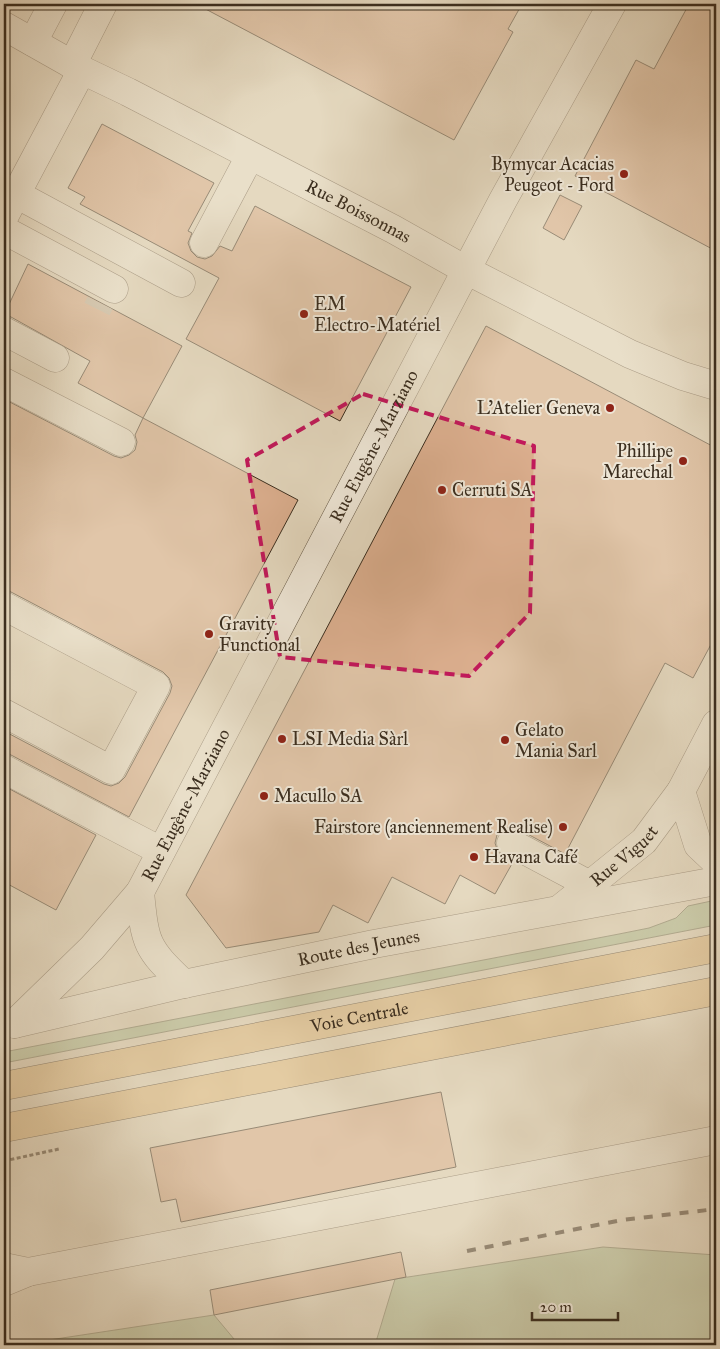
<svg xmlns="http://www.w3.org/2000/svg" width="720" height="1349" viewBox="0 0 720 1349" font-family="'IM FELL Great Primer',serif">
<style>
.green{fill:#afc097;stroke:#75775b}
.building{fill:#dcaf8f;stroke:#3b2e1f}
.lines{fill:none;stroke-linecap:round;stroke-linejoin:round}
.minor-tunnel{stroke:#c3b7a0;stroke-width:28;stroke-dasharray:28 14;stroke-linecap:butt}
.minor-casing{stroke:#665947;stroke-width:29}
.major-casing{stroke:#3b2e1f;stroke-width:29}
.path{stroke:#3b2e1f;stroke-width:3;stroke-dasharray:4 2.5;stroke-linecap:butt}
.minor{stroke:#eee6d6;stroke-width:28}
.major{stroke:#e2bc80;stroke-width:28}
.rail{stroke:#3b2e1f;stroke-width:4;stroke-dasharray:9 9;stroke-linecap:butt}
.marked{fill:none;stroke:#c2185b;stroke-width:4;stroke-dasharray:10 6;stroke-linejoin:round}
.poi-dot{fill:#8f2418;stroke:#eee6d6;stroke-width:2}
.labels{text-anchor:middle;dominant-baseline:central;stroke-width:4;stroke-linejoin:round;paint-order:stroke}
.poi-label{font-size:18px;fill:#3b2e1f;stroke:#eee6d6;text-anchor:start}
.street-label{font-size:18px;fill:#3b2e1f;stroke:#eee6d6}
</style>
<rect width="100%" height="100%" fill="#e5d9c0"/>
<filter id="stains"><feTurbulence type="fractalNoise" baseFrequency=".004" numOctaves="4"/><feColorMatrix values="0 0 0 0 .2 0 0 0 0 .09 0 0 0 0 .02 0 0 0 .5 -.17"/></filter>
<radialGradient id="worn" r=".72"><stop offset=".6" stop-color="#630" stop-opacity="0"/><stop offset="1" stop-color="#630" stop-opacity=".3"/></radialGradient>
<path class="green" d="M716 900V925L4 1063V1052L619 934 649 928 676 918 688 906Z
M603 1247 716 1255V1345H375L395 1279Z
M214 1315 239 1345H16Z"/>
<path class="building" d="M196 4H522L508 29 513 32 454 140Z
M689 4H716V251L575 176 636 60 654 69Z
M102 124 214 183 188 231 192 233 188 243 191 251 197 257 205 259 212 256 220 246 232 251 255 206 411 287 340 421 186 339 219 278 80 204 85 197 68 188Z
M560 195 582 206 564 240 543 228Z
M28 264 182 346 143 418 78 383 90 361 11 317 4 315Z
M486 326 716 448V635L693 678 665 663 565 854 518 829 510 827 502 830 497 835 495 843 498 852 513 862 495 894 460 875 445 904 392 877 368 923 333 905 319 932 226 948 186 895Z
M4 399 114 456 121 458 129 455 135 450 137 442 135 435 143 418 298 500 129 817 11 755 4 753V731L104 784 111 786 119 783 125 777 170 693 172 686 169 678 163 672 11 592 4 590Z
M4 786 96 835 56 910 4 882Z
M441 1092 456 1167 181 1222 176 1199 161 1202 150 1148Z
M401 1252 406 1277 214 1315 210 1290Z"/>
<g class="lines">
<path class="minor-tunnel" d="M97 309 100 303"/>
<g class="minor-casing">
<g id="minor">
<path id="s1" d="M4 26 82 70 128 92 393 229 466 270 630 354 683 376 716 386"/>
<path d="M33 42 53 4"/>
<path d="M72 65 103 4"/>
<path d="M16 194 181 283"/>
<path d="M4 217 82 70"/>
<path d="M4 230 114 289"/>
<path d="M204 243 250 156"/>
<path d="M4 331 55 358"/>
<path d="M4 382 121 442"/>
<path d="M4 606 156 686 111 770 4 713"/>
<path d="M4 769 161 851"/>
<path d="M681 791 716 724"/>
<path d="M511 843 590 885"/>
<path d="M140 892C145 944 146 948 184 984"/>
<path id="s2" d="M561 908 644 841 681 791 698 845 716 862"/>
<path id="s3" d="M14 1024 92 948 140 892 503 200 612 4"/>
<path id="s4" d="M15 1024 184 984 374 944 716 881"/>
<path d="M4 1267 28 1272 4 1282"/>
<path d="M28 1272 716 1140"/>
</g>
</g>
<g class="major-casing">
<g id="major">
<path id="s5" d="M4 1086 716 948"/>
<path d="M4 1128 716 991"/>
</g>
</g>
<path class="path" d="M4 1161 59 1149"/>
<use href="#minor" class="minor"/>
<use href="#major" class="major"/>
<path class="rail" d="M467 1251 622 1220 716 1209"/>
</g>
<path d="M0 0H720V1349H0ZM363 394 534 446 530 613 469 676 280 657 247 460Z" fill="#e5d9c0" fill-opacity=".55" fill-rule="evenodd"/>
<path class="marked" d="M363 394 534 446 530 613 469 676 280 657 247 460Z"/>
<g class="poi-dot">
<circle cx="624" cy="174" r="5"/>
<circle cx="304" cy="314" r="5"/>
<circle cx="610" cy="408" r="5"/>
<circle cx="683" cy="461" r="5"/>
<circle cx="442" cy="490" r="5"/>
<circle cx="209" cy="634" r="5"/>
<circle cx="282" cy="739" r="5"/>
<circle cx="505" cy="740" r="5"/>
<circle cx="264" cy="796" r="5"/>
<circle cx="563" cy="827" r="5"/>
<circle cx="474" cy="857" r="5"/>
</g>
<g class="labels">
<g class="poi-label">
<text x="614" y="164" text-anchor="end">Bymycar Acacias<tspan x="614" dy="21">Peugeot - Ford</tspan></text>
<text x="314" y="304">EM<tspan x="314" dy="21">Electro-Matériel</tspan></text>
<text x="600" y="408" text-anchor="end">L'Atelier Geneva</text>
<text x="673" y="451" text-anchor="end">Phillipe<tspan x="673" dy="21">Marechal</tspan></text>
<text x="452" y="490">Cerruti SA</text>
<text x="219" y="624">Gravity<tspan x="219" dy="21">Functional</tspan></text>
<text x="515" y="730">Gelato<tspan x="515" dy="21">Mania Sarl</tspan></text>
<text x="292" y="739">LSI Media Sàrl</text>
<text x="274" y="796">Macullo SA</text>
<text x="553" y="827" text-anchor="end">Fairstore (anciennement Realise)</text>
<text x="484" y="857">Havana Café</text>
</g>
<g class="street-label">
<text stroke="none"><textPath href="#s1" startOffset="400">Rue Boissonnas</textPath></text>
<text stroke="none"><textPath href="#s3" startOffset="686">Rue Eugène-Marziano</textPath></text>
<text stroke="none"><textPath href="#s3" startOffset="281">Rue Eugène-Marziano</textPath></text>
<text stroke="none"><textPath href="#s2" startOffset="82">Rue Viguet</textPath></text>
<text stroke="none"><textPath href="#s4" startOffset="352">Route des Jeunes</textPath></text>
<text stroke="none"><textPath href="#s5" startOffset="362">Voie Centrale</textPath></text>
</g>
</g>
<rect width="720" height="1349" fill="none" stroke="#e5d9c0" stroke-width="20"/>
<rect x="5" y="5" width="710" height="1339" fill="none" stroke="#3b2e1f" stroke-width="2.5"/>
<rect x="10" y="10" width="700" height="1329" fill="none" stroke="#3b2e1f"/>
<path d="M532 1312v8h86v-8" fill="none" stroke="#3b2e1f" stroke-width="2.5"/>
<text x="540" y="1312" font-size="15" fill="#3b2e1f" stroke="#eee6d6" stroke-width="4" paint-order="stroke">20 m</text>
<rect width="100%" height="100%" filter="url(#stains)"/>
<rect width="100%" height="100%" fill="url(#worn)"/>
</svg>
